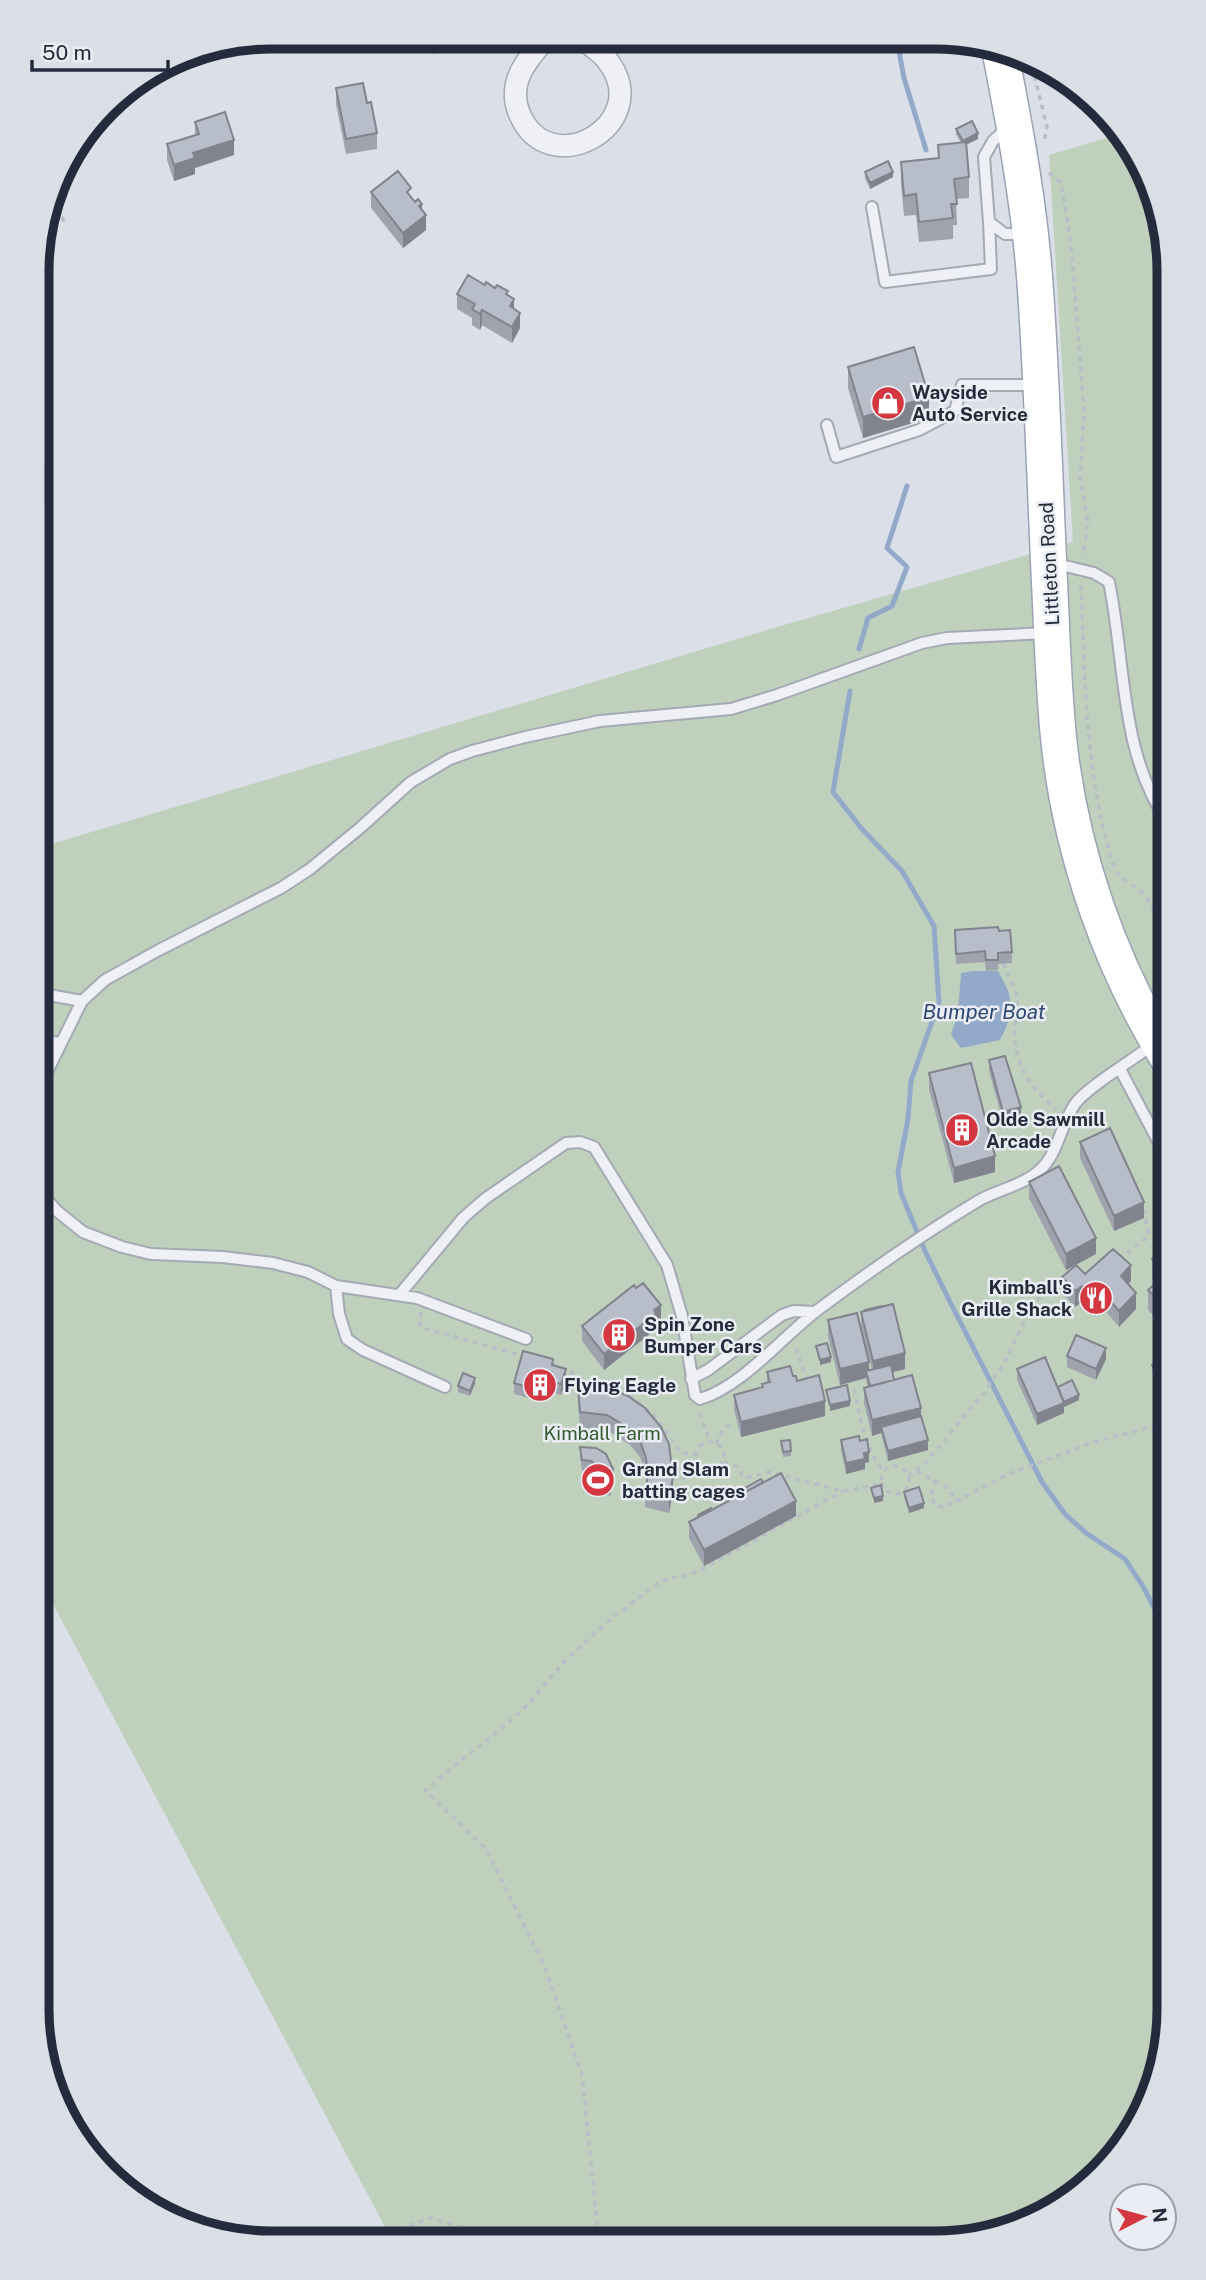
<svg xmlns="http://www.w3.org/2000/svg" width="1206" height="2280" viewBox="0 0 1206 2280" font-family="'Public Sans',sans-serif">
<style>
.green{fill:#bfd1bc}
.water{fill:#93a9c9}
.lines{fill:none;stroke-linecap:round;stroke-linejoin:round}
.stream{stroke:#93a9c9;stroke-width:5}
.lane-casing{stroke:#a4a9b4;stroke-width:14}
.street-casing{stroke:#a4a9b4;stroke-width:24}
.primary-casing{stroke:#9aa2b3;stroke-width:38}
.path{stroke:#b9bdc5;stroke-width:3.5;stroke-dasharray:5 5;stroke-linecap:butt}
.lane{stroke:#eef0f5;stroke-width:10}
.street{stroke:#eef0f5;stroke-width:21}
.primary{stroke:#fff;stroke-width:35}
.wall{fill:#9ea3ae}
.shaded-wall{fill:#81848d}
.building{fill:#b8bdca;stroke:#81848d;stroke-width:2}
.labels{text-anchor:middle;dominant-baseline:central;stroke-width:5;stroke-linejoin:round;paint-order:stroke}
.poi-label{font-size:19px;font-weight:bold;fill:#242b3d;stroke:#eaeef4;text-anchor:start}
.street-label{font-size:19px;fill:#242b3d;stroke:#eaeef4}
.park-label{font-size:19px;fill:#355a31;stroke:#eaeef4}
.water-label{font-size:21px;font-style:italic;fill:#2d4673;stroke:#eaeef4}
.rim{fill:none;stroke:#242b3d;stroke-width:9}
</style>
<rect width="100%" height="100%" fill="#dbdfe7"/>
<path class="green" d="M1116 135 1157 196 1169 271V2025L1152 2099 1121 2152 1066 2204 1010 2231 935 2243 393 2242 37 1574 38 848 777 627 1073 542 1049 155Z"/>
<path class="water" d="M973 971H998C1015 1000 1015 1011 1000 1040L961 1048 951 1035 958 1012 961 973Z"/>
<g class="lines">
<path class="stream" d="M897 41 904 78 926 150
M859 649 868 618 892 606 907 567 887 548 907 486
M850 691 833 792 861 828 902 871 934 926 939 1002 911 1081 908 1119 898 1172 901 1193 925 1251 950 1302 1042 1482 1065 1514 1086 1533 1125 1559 1144 1588 1169 1637"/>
<g class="lane-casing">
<path id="lane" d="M1009 126 993 141 984 157 989 222 1005 234H1024
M872 207 885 282 991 269 989 222
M827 425 836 457 919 430 955 411 962 385H1038
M1053 563 1094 573 1109 582C1126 663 1119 754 1169 824
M38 993 82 1001
M38 1040 60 1043
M1120 1069 1169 1162
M38 1090 82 1001 105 980 159 950 281 888 310 869 360 828 411 782 450 759 472 751 525 737 600 721 731 709 777 695 922 643 947 638 1046 633
M38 1189 57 1211 83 1232 122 1247 151 1254 223 1257 273 1263 308 1272 336 1286 417 1298 526 1339
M336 1286 339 1314 347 1339 363 1350 445 1387
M400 1294 463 1218 486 1198 566 1143 580 1142 594 1147 667 1265 682 1316 695 1395 700 1399C742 1387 784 1335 819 1309 870 1271 923 1234 978 1201 997 1190 1024 1185 1040 1170 1058 1154 1061 1124 1075 1104 1087 1087 1136 1058 1155 1043
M691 1379 708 1370 782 1315 794 1311 815 1312"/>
</g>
<g class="street-casing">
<path id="street" d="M546 38C526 61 506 83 520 115 550 183 652 125 610 64 603 53 592 46 582 39"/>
</g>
<g class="primary-casing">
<path id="primary" d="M1000 51C1016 132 1031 214 1036 297 1042 389 1045 481 1049 572 1052 629 1053 686 1059 742 1071 853 1110 965 1169 1060"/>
</g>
<path class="path" d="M1032 66 1047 127 1044 142
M1049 173 1061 183 1071 243 1084 411 1080 479 1088 522 1083 556
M51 200 66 224
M1081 585C1085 679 1085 777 1114 867 1119 881 1136 885 1145 896 1159 912 1163 940 1169 961
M1004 963C1006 976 1017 987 1017 1000 1018 1013 1014 1026 1015 1039 1016 1069 1034 1091 1056 1109
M1084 1117 1099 1115 1108 1132
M1119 1259 1149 1236 1143 1205
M421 1312 420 1327 527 1357
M796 1348 807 1381
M551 1364C577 1371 591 1392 620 1382L632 1398 655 1416 681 1453 696 1454
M854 1389C860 1418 865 1448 884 1472
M700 1413 710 1442
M696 1456a14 14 0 1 1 28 0a14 14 0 1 1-28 0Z
M716 1444 723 1429 734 1421
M724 1461 737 1467 743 1477 746 1478 768 1472 843 1491 881 1484
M881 1480a14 14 0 1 1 28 0a14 14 0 1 1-28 0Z
M917 1471 946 1487 957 1501 1006 1475 1091 1443 1158 1425 1163 1419 1169 1402
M908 1476 927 1461 983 1394 1005 1362 1032 1305 1056 1281 1063 1288 1065 1287
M682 1479 699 1465
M936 1480 931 1496 935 1505 943 1507 957 1501
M362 2242 431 2218 508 2242
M578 2242 598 2234 582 2075 544 1965 486 1849 425 1790 520 1713 565 1661 605 1624 658 1583 670 1578 689 1575 703 1569 843 1491"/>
<use href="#lane" class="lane"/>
<use href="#street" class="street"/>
<use href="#primary" class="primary"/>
</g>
<path class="wall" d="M414 38H442L434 54 414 45Z
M1056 78 1065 83 1056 84Z
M336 88 367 103 377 133V149L346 154 336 104Z
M195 122 234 155 195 168V174L174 181 167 160V144L195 135Z
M956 129 978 139 966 145 969 177V198L956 199 957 225H953V239L919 242 916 215 904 216 901 183V162L938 159V145L961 143 956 134Z
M865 172 893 177 870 189 865 178Z
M371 192 411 197 426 230 403 248 371 208Z
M485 285 508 295 514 309 520 328 512 343 482 325 480 330 472 325V318L457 309V294Z
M848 367 929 418 863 438 848 388Z
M955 930 999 931 1012 952V963L998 964V970L986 971 985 962 956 964Z
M989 1060 1021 1117 1003 1122 989 1071Z
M929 1073 995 1172 954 1183 929 1089Z
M1080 1142 1144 1218 1114 1231 1080 1158Z
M1029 1182 1096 1254 1066 1270 1029 1198Z
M1169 1243V1362L1155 1346V1326L1159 1322 1148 1310V1290L1156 1283 1152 1279V1259Z
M1085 1274 1131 1281 1128 1284 1136 1309 1119 1327 1103 1308 1095 1316 1082 1302 1075 1307 1062 1293V1277Z
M861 1312 905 1369 892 1372 894 1380 921 1416 928 1450 888 1461 881 1433 872 1436 864 1403V1388L867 1387 866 1378 840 1385 828 1336V1320L869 1370H872L861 1328Z
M661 1321 656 1324V1329L604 1370 582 1341V1326Z
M1067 1356 1106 1359 1096 1380 1067 1367Z
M553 1365 566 1379 561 1395 547 1391 544 1402 514 1394V1383Z
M1152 1365H1169V1373L1159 1380 1152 1370Z
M1017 1369 1058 1387 1079 1400 1064 1407V1413L1037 1425 1017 1380Z
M767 1372 793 1376 825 1416 741 1437 734 1410V1395L762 1388V1384L767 1383Z
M475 1383 470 1396 458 1392V1386Z
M578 1387 611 1389 673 1492 669 1513 645 1507V1491L647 1481 646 1474 640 1457 630 1445 607 1430 580 1428 578 1402Z
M841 1440 860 1441 869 1462 865 1463V1469L846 1474 841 1450Z
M781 1441 791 1451V1456L783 1457Z
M580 1447 613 1480 610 1496 597 1491V1477L591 1471H582L580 1457Z
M763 1482 796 1516 704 1566 689 1538V1522L698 1518V1515L712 1510 745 1492V1488Z
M904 1492 924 1508 909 1513 904 1497Z"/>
<path class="shaded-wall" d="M437 38H442L434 54V43Z
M978 133V139L963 146V141Z
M234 140V155L195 168V174L174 181V165L193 153Z
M893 172V177L870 189V183Z
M422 204V218L426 215V230L403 248V233L419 206Z
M514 299V315L510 306Z
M482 310V325L480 330V314Z
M520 313V328L512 343V327Z
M929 397V418L863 438V417Z
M1021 1107V1117L1003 1122V1112Z
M995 1156V1172L954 1183V1168Z
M1144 1202V1218L1114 1231V1216Z
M1096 1238V1254L1066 1270V1254Z
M1131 1265V1281L1121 1292V1276Z
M1082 1286V1302L1075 1307V1291Z
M1103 1292V1308L1095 1316V1301Z
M1136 1293V1309L1119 1327V1311Z
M1169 1298V1318L1162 1325V1304Z
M661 1305V1321L656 1324V1329L604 1370V1354Z
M1106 1348V1359L1096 1380V1369Z
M905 1353V1369L873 1377V1361Z
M831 1357V1362L820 1365V1360Z
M869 1362V1377L866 1371V1378L840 1385V1369Z
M1169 1367V1373L1159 1380V1374Z
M566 1369V1379L561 1395V1384Z
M475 1378V1383L470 1396V1391Z
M547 1380V1391L544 1402V1392Z
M1079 1395V1400L1064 1407V1413L1037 1425V1414Z
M825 1401V1416L741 1437V1422Z
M850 1401V1406L830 1411V1405Z
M921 1408V1423L881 1427V1433L872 1436V1420Z
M928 1440V1450L888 1461V1451Z
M869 1452V1462L865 1463V1469L846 1474V1463L864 1453Z
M613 1469V1480L610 1496V1486Z
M673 1477V1492L669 1513V1498Z
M883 1496V1501L874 1503V1498Z
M796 1501V1516L704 1566V1550Z
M924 1503V1508L909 1513V1508Z"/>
<path class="building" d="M422 38H437L434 43Z
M363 83 367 103 371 102 377 133 346 139 336 88Z
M225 112 234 140 193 153 195 158 174 165 167 144 199 134 195 122Z
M972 121 978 133 963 141 956 129Z
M966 142 969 177 954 179 957 204H951L953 218 919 222 916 194 904 196 901 162 939 158 938 145Z
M888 161 893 172 870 183 865 172Z
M398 171 411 188 407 192 415 202 418 199 422 204 419 206 426 215 403 233 371 192Z
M468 275 485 285 486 282 495 288 497 285 508 291 506 294 514 299 510 306 520 313 512 327 482 310 480 314 472 309 475 304 457 294Z
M914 347 929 397 863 417 848 367Z
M998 927 999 931 1010 930 1012 952 998 953V960H986L985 951 956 954 955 930Z
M1005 1056 1021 1107 1003 1112 989 1060Z
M971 1063 995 1156 954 1168 929 1073Z
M1110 1128 1144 1202 1114 1216 1080 1142Z
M1059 1166 1096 1238 1066 1254 1029 1182Z
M1169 1243V1298L1162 1304 1148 1290 1166 1274 1152 1259Z
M1113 1249 1131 1265 1121 1276 1136 1293 1119 1311 1103 1292 1095 1301 1082 1286 1075 1291 1062 1277 1076 1265 1085 1274Z
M643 1283 661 1305 654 1310 656 1314 604 1354 582 1326 634 1285 636 1288Z
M893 1304 905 1353 873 1361 861 1312Z
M882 1306V1307L866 1311 865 1310Z
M857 1313 869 1362 840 1369 828 1320Z
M1169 1313V1341L1155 1326Z
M1076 1335 1106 1348 1096 1369 1067 1356Z
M827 1343 831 1357 820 1360 816 1346Z
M523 1351 553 1359 552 1365 566 1369 561 1384 547 1380 544 1392 514 1383Z
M1045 1357 1064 1403 1037 1414 1017 1369Z
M1163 1357 1169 1365V1367L1159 1374 1152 1365Z
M891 1365 894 1380 870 1386 866 1371Z
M790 1366 793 1376H796L797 1381 819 1375 825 1401 741 1422 734 1395 763 1387 762 1384 770 1382 767 1372Z
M463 1373 475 1378 470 1391 458 1386Z
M912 1375 921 1408 872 1420 864 1388Z
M1072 1380 1079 1395 1064 1402 1058 1387Z
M847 1385 850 1401 830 1405 826 1390Z
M578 1387 611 1389 628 1396 645 1408 661 1427 669 1444 673 1477 669 1498 645 1491 648 1476 646 1458 640 1441 630 1429 607 1415 580 1412Z
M921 1416 928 1440 888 1451 881 1427Z
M859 1436 860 1441 867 1439 869 1452 864 1453 865 1459 846 1463 841 1440Z
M790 1440 791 1451 783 1452 781 1441Z
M580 1447 596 1448 606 1454 613 1469 610 1486 597 1481 599 1471 597 1466 591 1461 582 1460Z
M781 1473 796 1501 704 1550 689 1522Z
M761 1479 763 1482 747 1491 745 1488Z
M881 1485 883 1496 874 1498 871 1488Z
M919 1487 924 1503 909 1508 904 1492Z
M711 1508 712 1510 699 1517 698 1515Z"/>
<defs>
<g id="shop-disc" transform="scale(1.75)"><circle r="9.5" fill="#d53741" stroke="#eaeef4"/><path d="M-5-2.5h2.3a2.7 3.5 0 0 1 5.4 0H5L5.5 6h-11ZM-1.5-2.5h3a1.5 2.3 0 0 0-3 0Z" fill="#fff"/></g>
<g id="building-disc" transform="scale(1.75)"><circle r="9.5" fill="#d53741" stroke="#eaeef4"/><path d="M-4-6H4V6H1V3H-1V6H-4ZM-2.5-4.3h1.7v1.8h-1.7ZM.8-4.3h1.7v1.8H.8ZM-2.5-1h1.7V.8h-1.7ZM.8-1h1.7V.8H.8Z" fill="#fff"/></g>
<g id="restaurant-disc" transform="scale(1.75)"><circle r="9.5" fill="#d53741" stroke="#eaeef4"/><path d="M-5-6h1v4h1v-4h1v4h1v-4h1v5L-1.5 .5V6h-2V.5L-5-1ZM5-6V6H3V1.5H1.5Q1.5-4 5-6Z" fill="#fff"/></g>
<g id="stadium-disc" transform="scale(1.75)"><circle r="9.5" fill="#d53741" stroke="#eaeef4"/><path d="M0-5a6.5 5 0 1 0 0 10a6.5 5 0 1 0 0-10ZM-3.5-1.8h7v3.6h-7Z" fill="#fff"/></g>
</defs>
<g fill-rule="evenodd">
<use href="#shop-disc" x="888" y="403"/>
<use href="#building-disc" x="962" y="1130"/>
<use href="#restaurant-disc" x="1096" y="1298"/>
<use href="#building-disc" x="619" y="1335"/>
<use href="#building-disc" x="540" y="1385"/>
<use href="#stadium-disc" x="598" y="1480"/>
</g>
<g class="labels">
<g class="poi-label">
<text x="912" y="392">Wayside<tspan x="912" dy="22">Auto Service</tspan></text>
<text x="986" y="1119">Olde Sawmill<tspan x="986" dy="22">Arcade</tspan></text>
<text x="1072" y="1287" text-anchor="end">Kimball's<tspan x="1072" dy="22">Grille Shack</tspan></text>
<text x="644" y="1324">Spin Zone<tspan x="644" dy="22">Bumper Cars</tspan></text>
<text x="564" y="1385">Flying Eagle</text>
<text x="622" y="1469">Grand Slam<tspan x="622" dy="22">batting cages</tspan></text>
</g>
<g class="street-label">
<text transform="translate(1049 564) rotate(-93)">Littleton Road</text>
</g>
<g class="park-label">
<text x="602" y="1433">Kimball Farm</text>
</g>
<g class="water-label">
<text x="984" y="1011">Bumper Boat</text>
</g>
</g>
<path d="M0 0H1206V2280H0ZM271 49H935A222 222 0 0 1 1157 271V2009A222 222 0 0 1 935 2231H271A222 222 0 0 1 49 2009V271A222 222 0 0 1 271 49Z" fill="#dadee5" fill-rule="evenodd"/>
<path class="rim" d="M271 49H935A222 222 0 0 1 1157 271V2009A222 222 0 0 1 935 2231H271A222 222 0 0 1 49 2009V271A222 222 0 0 1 271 49Z"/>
<g transform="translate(1143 2217) rotate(84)"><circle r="33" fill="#eaeef4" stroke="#9ba0ab" stroke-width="2"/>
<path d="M0-5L12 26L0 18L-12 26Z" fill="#d53741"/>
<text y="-10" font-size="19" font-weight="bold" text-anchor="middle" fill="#242b3d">N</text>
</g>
<path d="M32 60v10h136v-10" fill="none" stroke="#242b3d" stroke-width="3.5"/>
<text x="42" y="60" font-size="21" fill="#242b3d" stroke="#eaeef4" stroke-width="5" paint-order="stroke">50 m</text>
</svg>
